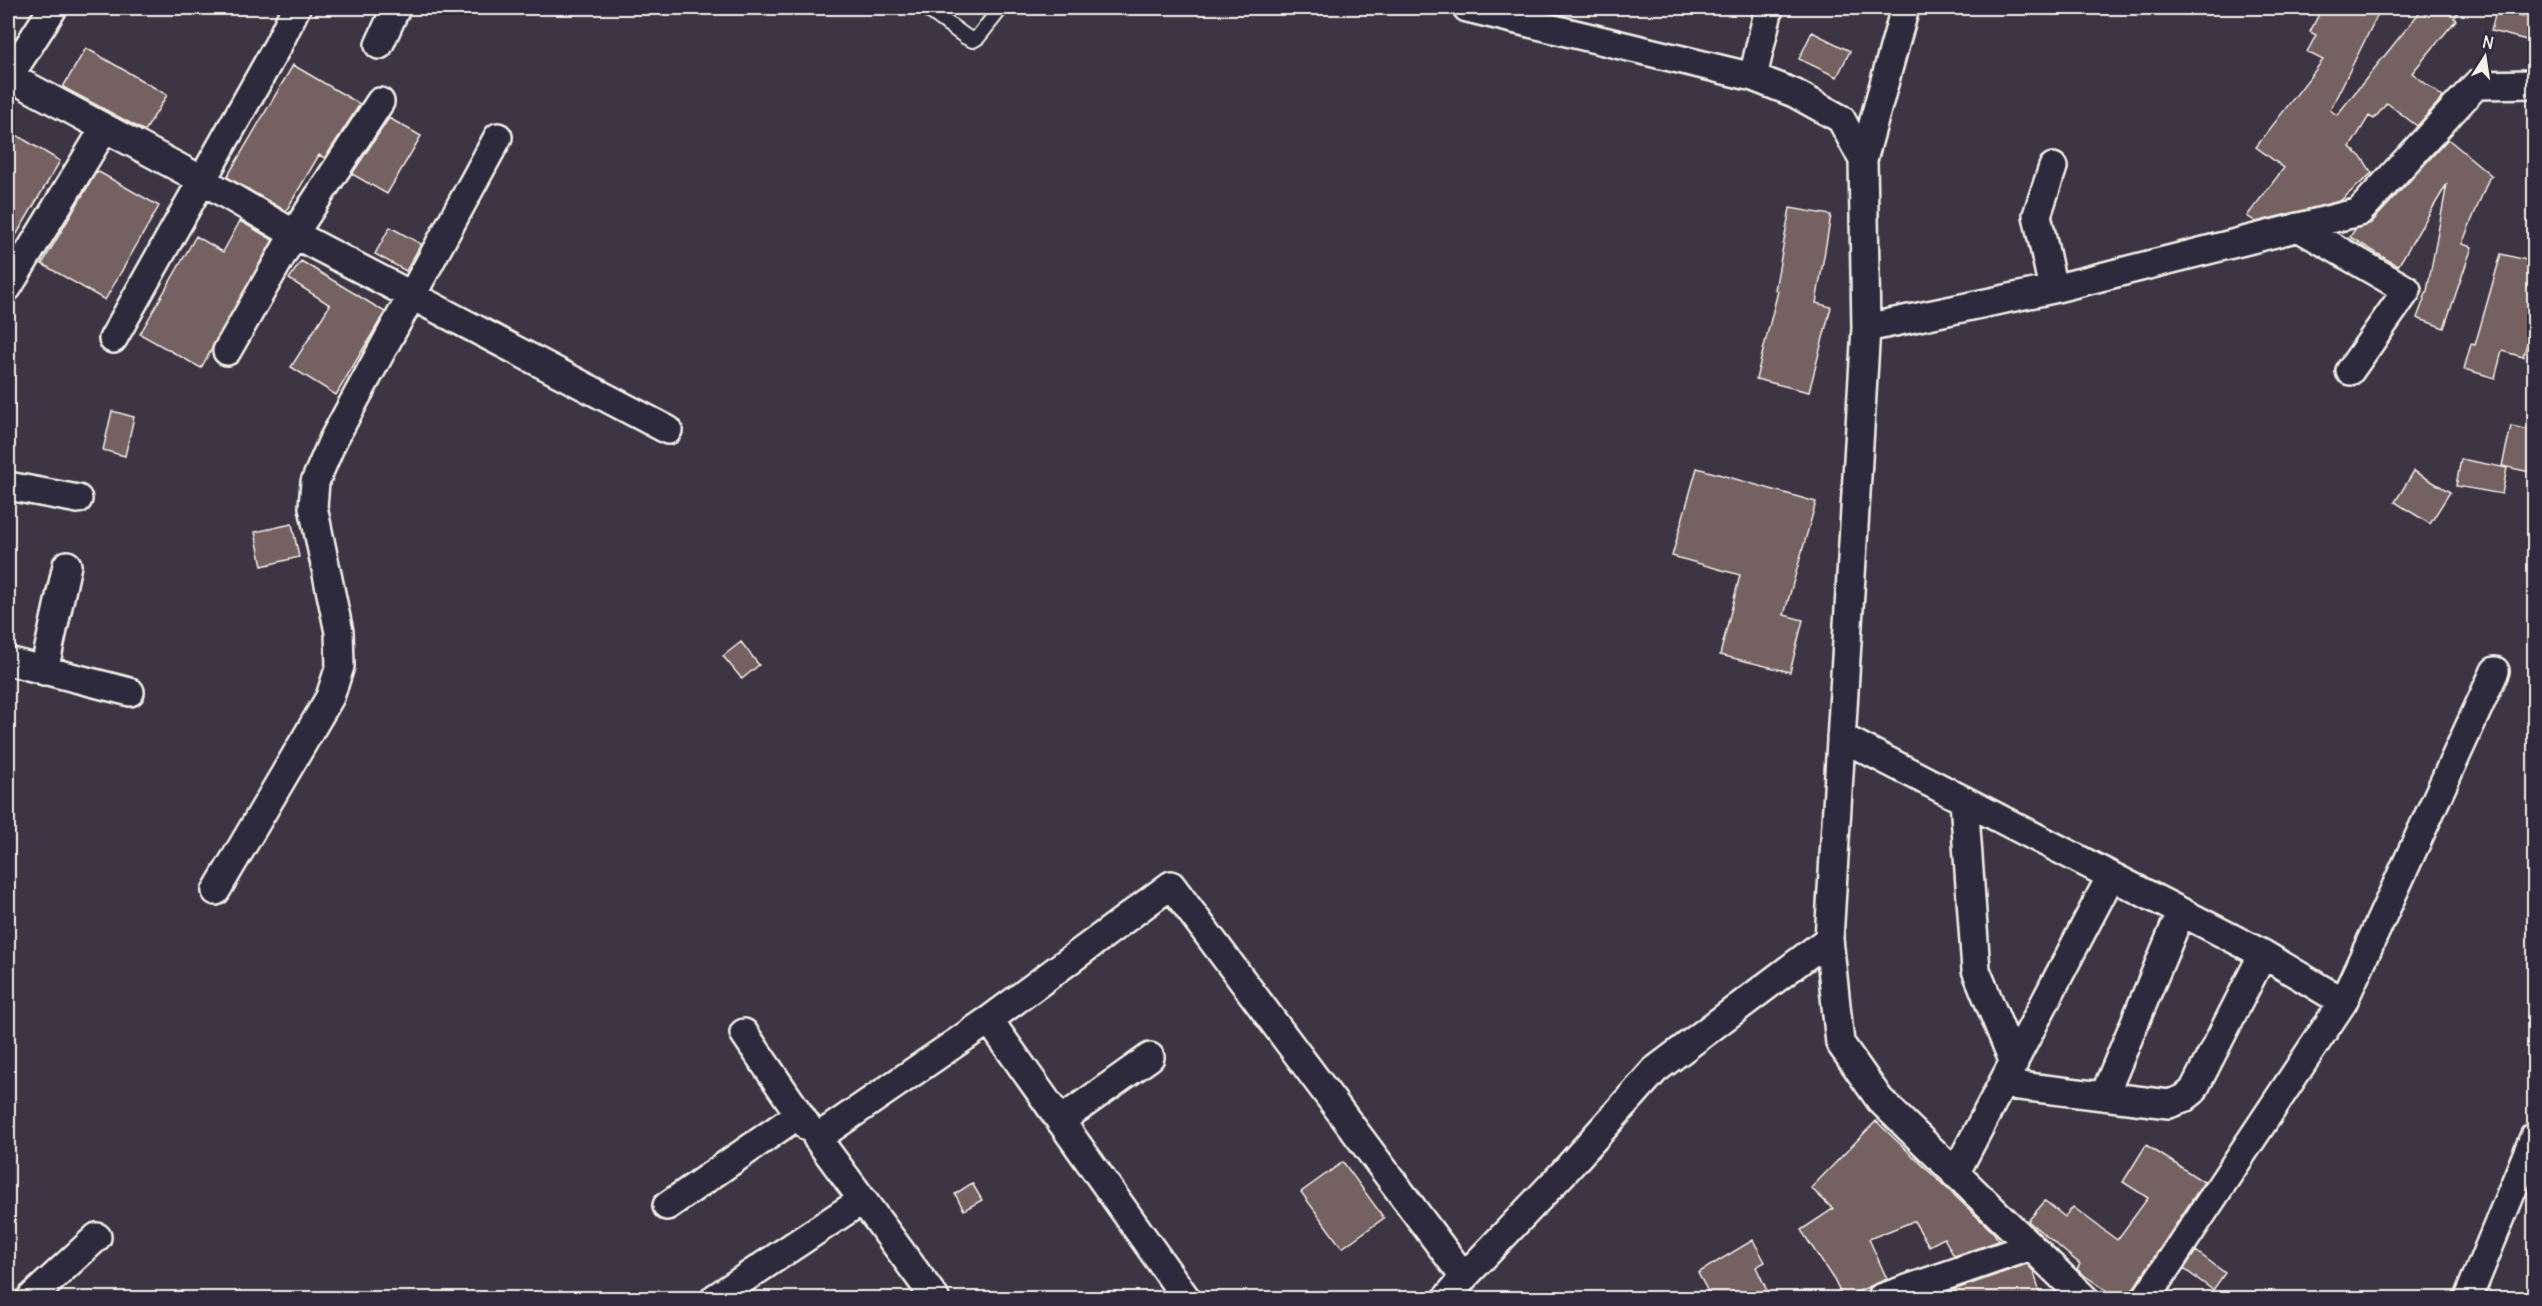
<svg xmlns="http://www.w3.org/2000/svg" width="2542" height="1306" viewBox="0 0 2542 1306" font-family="Delius,sans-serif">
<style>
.building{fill:#756162;stroke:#f4f1e8;stroke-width:1.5}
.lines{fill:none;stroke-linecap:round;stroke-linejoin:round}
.lane-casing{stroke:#f4f1e8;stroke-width:18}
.street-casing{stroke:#f4f1e8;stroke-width:32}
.lane{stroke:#2f2a3d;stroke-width:14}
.street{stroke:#2f2a3d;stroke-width:27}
</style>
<rect width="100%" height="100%" fill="#3d3544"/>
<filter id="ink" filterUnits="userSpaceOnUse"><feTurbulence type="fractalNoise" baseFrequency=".0167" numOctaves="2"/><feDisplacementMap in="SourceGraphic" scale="12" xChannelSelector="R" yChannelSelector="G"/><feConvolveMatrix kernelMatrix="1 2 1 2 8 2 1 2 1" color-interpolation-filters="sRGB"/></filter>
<g filter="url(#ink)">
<path class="building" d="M2322 8H2381L2330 110 2337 115 2423 8H2461L2454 18 2456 20 2412 73 2443 97 2417 126 2387 103 2374 119 2369 116 2350 147 2363 159 2372 173 2340 201 2256 222 2247 216 2284 168 2256 147 2323 60 2307 52 2316 35 2310 32Z
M2496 11 2532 19 2527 40 2491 31Z
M1812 32 1850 51 1837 77 1799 59Z
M86 48 167 95 145 131 63 87Z
M293 65 360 104 325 158 319 155 286 211 227 177Z
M389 118 421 136 387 194 352 174Z
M8 130 60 161 8 249Z
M2448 139 2492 176 2489 178 2462 244 2472 247 2444 328 2417 318 2427 291 2447 184 2398 266 2350 237 2355 229 2371 223Z
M97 171 159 206 105 300 42 264Z
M1790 208 1831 215 1816 303 1831 307 1809 392 1756 379 1778 291 1775 290Z
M240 221 273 240 201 368 140 334 196 236 223 252Z
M390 227 421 244 406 271 375 254Z
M2501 254 2535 262V317L2523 357 2502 351 2495 378 2464 369 2471 344 2475 345Z
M301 261 385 312 336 395 291 367 330 305 289 279Z
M112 411 134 417 125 456 103 450Z
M2511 426 2535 431V473L2502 466Z
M2461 459 2507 468 2502 494 2456 486Z
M1697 468 1816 502 1784 615 1803 620 1790 672 1720 655 1740 575 1672 556Z
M2414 471 2450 492 2430 524 2395 502Z
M292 524 299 557 262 566 255 532Z
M741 642 759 665 742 679 723 656Z
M1876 1121 1994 1233 1999 1241 1954 1256 1944 1238 1929 1246 1914 1221 1869 1239 1887 1279 1843 1298 1834 1280 1801 1230 1833 1209 1811 1188Z
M2146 1145 2204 1182 2133 1289 2131 1299H2119L2081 1273 2077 1269 2080 1264 2028 1221 2045 1201 2065 1217 2073 1207 2117 1240 2148 1198 2123 1182Z
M1343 1162 1384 1218 1342 1248 1301 1192Z
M972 1183 982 1200 964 1210 955 1194Z
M1753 1240 1765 1262 1756 1267 1771 1299H1712L1698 1273Z
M2196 1251 2225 1273 2213 1290 2184 1269Z
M2027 1264 2034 1272 2040 1294 2024 1299H1928Z"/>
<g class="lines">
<g class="lane-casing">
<path id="lane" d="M926 8 966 37 973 40 978 37 1001 8"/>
</g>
<g class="street-casing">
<path id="street" d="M1467 8 1753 77 1794 93 1841 119 1863 160 1866 328 1829 939 1840 1043 1880 1100 2084 1298
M379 45 396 8
M8 76 202 180 294 234 668 430
M1753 77 1769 8
M8 78 53 8
M1863 160 1905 8
M2298 227 2407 290 2350 371
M8 287 104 129
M2053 289 2037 215 2053 167
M1866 328 2053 289 2359 212 2476 85 2534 84
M113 339 278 45 296 8
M227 351 294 234 380 102
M8 486 78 499
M8 661 130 692
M44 671 67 565
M1841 737 2263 954 2343 1002
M1964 800 1976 970 2014 1063
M216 891 330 697 340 666 339 632 313 507 315 482 333 440 498 137
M989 1020 1186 1298
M744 1033 808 1127
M2003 1084 2169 1104 2183 1099 2193 1091 2263 954
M2104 1096 2181 912
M1060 1121 1150 1057
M1955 1174 2111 876
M667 1206 798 1115
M31 1298 97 1237
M715 1298 861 1201
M935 1298 817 1138 989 1020 1171 885 1464 1277
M1447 1298 1464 1277 1565 1171 1655 1070 1829 939
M1881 1298 2029 1247
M2146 1298 2343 1002 2495 671
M2468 1298 2534 1137"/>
</g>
<use href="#lane" class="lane"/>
<use href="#street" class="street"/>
</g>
</g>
<rect width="2542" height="1306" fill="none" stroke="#2f2a3d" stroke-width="30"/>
<rect x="15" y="15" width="2512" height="1276" fill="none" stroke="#f4f1e8" stroke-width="2" filter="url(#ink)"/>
<g transform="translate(2485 57) rotate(12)" stroke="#2f2a3d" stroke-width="4.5" paint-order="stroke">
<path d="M0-4.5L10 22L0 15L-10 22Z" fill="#f4f1e8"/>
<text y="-9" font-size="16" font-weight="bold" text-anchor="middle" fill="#f4f1e8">N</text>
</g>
</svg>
